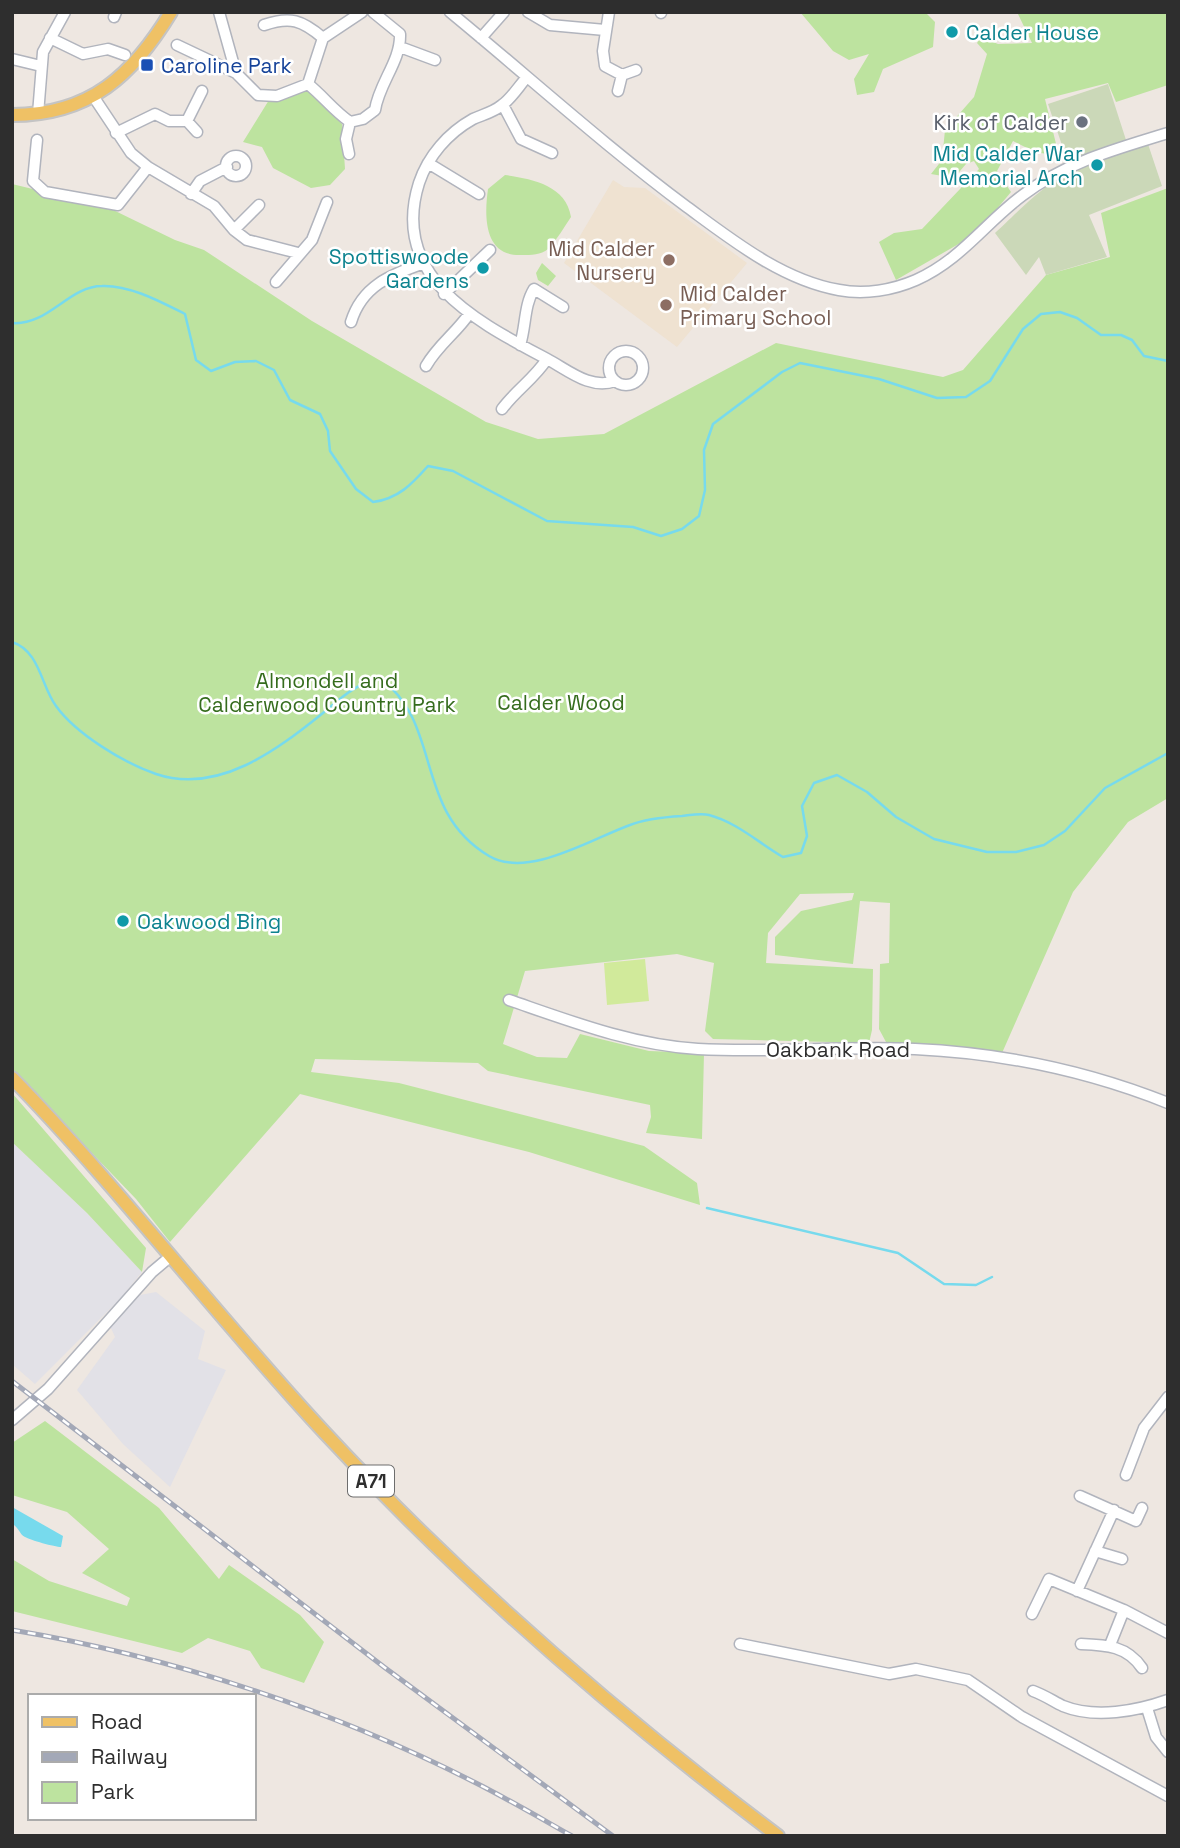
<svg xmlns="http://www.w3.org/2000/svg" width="1180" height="1848" viewBox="0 0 1180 1848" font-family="'Space Grotesk',sans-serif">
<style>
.industrial{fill:#e2e1e7}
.education{fill:#efe2d1}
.green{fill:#bde39f}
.cemetery{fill:#cbd8b8}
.pitch{fill:#d1ea9b}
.water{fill:#77daed}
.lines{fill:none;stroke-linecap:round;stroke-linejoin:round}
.stream{stroke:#77daed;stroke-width:2.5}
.minor-casing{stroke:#b1b4bd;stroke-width:13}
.major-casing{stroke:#c4c4c4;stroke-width:16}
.minor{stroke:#fff;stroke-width:10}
.major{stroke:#efc165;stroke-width:12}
.rail-casing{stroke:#a3a8b7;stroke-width:5}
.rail{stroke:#fff;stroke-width:2.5;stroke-dasharray:8;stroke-linecap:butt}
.culture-dot{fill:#0f9aa8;stroke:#fff;stroke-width:2.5}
.transit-dot{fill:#1a4fb4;stroke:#fff;stroke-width:2.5}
.worship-dot{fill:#6b7280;stroke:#fff;stroke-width:2.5}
.education-dot{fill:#8d6e63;stroke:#fff;stroke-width:2.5}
.labels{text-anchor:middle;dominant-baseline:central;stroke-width:5;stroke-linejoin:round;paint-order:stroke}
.shield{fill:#fff;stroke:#6d6d6d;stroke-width:2}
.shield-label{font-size:19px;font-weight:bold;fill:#2e2e2e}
.culture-label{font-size:21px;fill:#0d838f;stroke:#fff;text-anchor:start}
.transit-label{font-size:21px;fill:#164399;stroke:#fff;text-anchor:start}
.worship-label{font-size:21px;fill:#5b616d;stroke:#fff;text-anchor:end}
.education-label{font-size:21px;fill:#785e54;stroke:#fff;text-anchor:end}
.park-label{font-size:21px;fill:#356c1d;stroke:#fff}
.street-label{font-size:21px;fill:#2e2e2e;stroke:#fff}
</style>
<rect width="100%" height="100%" fill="#eee7e1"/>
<path class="industrial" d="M12 1142 87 1213 142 1272 120 1299 35 1384 12 1364Z
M156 1292 205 1331 198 1359 226 1370 170 1487 123 1444 77 1390 115 1337 110 1326 140 1295Z"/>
<path class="education" d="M613 180 624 187 645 188 747 263 677 347 564 263Z"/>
<path class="green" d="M800 12H929L927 14 935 22 933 47 883 69 874 92 857 95 854 79 869 54 849 60 833 51Z
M1017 12H1168V85L1116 102 1108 83 1045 99 1059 156 1035 152 1013 141 997 171 1011 192 976 234 896 280 879 242 894 233 922 229 979 169 974 161 966 164 954 178 931 174 942 160 945 130 974 97 987 54 977 43 981 37 998 44 1032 43Z
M307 90 342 124 345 169 330 185 311 188 273 168 262 147 243 142 269 100 287 98Z
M505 175C532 179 566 185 571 217 564 227 557 240 548 249 541 255 531 255 522 255 484 257 484 217 488 189Z
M12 184 107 207 175 240 204 250 312 321 486 422 538 439 604 434 776 343 943 377 963 370 1046 275 1110 257 1101 213 1168 188V798L1128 822 1073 892 1002 1053 886 1042 879 1029 880 964 889 963 890 903 860 901 853 964 775 955V937L801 911 852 900 854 893 800 894 768 933 766 963 873 969 872 1030 869 1043 713 1039 705 1031 714 963 677 954 525 971 503 1044 537 1057 567 1058 580 1034 649 1051 704 1053 702 1139 646 1133 651 1117 650 1105 488 1071 478 1063 315 1059 311 1072 399 1083 644 1146 697 1183 700 1205 529 1152 300 1094 170 1242 136 1199 12 1070Z
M542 263 556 276 548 286 538 280 536 273Z
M12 1093 146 1248 142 1272 87 1213 12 1142Z
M45 1421 159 1508 219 1579 229 1565 300 1615 324 1642 304 1683 261 1668 250 1651 208 1638 182 1653 12 1611V1559L49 1581 127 1606 130 1598 82 1573 109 1549 67 1512 12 1495V1443Z"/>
<path class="cemetery" d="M1108 84 1126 140 1067 160 1048 104Z
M1148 144 1162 186 1089 215 1107 257 1046 275 1039 257 1026 275 995 233C1018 212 1066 160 1097 165L1100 161Z"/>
<path class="pitch" d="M645 959 649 1001 607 1005 604 963Z"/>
<path class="water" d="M12 1507 63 1536 61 1547C55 1547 30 1540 25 1537 19 1534 19 1527 12 1524Z"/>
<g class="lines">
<path class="stream" d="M12 323C48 326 69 286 102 286 130 285 161 302 185 314L196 360 211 371 235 362 256 361 274 370 290 400 320 414 328 431 330 451 356 489 373 502C398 499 412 484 428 466L453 471 547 521 633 527 661 536 682 529 699 516 705 490 704 450 713 424 782 372 800 363 879 379 937 398 966 397 990 381 1023 329 1041 314 1060 312 1077 318 1101 335H1121L1132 340 1144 356 1168 361
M12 642C40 651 41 686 56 706 76 734 124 763 156 774 218 795 277 750 323 713 341 698 357 682 381 679 443 725 413 811 489 856 528 879 591 839 630 825 645 819 666 817 682 816 691 815 701 813 709 815 736 822 759 843 783 857L801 853 807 836 802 806 814 783 837 775 867 792 896 817 934 839 987 852H1016L1044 845 1065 831 1105 788 1168 753
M707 1208 898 1253 944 1284 976 1285 992 1277"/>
<g class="minor-casing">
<path id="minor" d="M219 12 236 73 258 95 277 96 308 84 323 38 362 12
M450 12C529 77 605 146 687 207 732 240 782 280 839 290 865 295 893 290 916 280 961 260 985 223 1023 195 1066 162 1117 149 1168 133
M528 12 550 25 605 30
M609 12 603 51 605 66 622 75 636 70
M661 13V12
M114 17 116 12
M264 25C290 16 302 20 323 38
M50 38 83 54 108 49 125 55
M481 38 504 12
M177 45 236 73
M400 47 435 60
M12 59 41 66
M527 77C519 86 511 99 502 105 494 112 482 115 473 119 448 133 428 156 419 183 389 278 478 322 547 359 568 370 590 390 615 381
M308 84C324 97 333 110 350 122L363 119 375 110C379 83 401 61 400 34L373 12
M618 91 622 75
M93 96 131 153 148 167 214 206 234 230 247 240 298 253
M503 105 521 139 552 153
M38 114 43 52 65 12
M187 121 202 91
M116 133 155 114 169 121H187L197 132
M37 140 33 181 45 192 118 205 148 167
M349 154 346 139 350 122
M226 166a10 10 0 1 1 20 0a10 10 0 1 1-20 0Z
M428 163 479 194
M191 194 200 181 227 167
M234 230 259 205
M276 282 312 240 327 202
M444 294 490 250
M351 322C362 286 390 275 424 263
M520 345C526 326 524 305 534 289L563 307
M609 368a17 17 0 1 1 34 0a17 17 0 1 1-34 0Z
M426 366C438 345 456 333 469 314
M502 409C516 390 534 379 547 359
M509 1000C570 1021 632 1045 698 1049 770 1053 843 1046 915 1049 1001 1053 1088 1071 1168 1103
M12 1420 48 1389 152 1272 171 1256
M1126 1475 1144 1428 1168 1397
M1080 1496 1136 1521 1142 1508
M1095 1551 1122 1559
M1077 1591 1114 1510
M1032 1614 1049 1579 1124 1610 1168 1633
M740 1644 889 1674 916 1669 968 1680 1022 1717 1168 1796
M1081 1644C1107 1645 1127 1646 1142 1668
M1110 1645 1124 1610
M1033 1691C1044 1695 1053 1701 1063 1706 1095 1719 1137 1711 1168 1700
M1147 1708 1156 1737 1168 1752"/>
</g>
<g class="major-casing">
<path id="major" d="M12 115C90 115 133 75 171 12
M12 1078C122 1191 217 1317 324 1432 462 1581 616 1714 778 1836"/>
</g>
<use href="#minor" class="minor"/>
<use href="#major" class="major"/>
<g class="rail-casing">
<path id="rail" d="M12 1381 384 1667 613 1836
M12 1630C169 1656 333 1710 474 1782 508 1799 540 1818 572 1836"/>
</g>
<use href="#rail" class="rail"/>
</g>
<g class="culture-dot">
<circle cx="952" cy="32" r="7"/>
<circle cx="1097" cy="165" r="7"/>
<circle cx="483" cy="268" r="7"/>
<circle cx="123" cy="921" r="7"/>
</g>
<rect class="transit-dot" x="140" y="58" width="14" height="14" rx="3.5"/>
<circle class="worship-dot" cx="1082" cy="122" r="7"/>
<g class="education-dot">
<circle cx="669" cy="260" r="7"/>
<circle cx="666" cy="305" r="7"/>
</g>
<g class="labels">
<rect class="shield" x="348" y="1465.5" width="46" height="31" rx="5"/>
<g class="shield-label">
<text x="371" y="1481">A71</text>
</g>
<g class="culture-label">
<text x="966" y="32">Calder House</text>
<text x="1083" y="153" text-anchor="end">Mid Calder War<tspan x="1083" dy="24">Memorial Arch</tspan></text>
<text x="469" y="256" text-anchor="end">Spottiswoode<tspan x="469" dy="24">Gardens</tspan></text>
<text x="137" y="921">Oakwood Bing</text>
</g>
<g class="transit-label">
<text x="161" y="65">Caroline Park</text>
</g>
<g class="worship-label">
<text x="1068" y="122">Kirk of Calder</text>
</g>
<g class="education-label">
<text x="655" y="248">Mid Calder<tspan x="655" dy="24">Nursery</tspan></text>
<text x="680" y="293" text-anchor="start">Mid Calder<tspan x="680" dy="24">Primary School</tspan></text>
</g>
<g class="park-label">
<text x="327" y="680">Almondell and<tspan x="327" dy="24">Calderwood Country Park</tspan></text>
<text x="561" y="702">Calder Wood</text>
</g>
<g class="street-label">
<text x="838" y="1049">Oakbank Road</text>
</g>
</g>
<rect width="1180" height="1848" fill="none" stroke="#2e2e2e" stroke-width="28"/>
<rect x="28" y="1694" width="228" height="126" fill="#ffffff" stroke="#ababab" stroke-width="2"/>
<rect x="42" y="1717" width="35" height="10" fill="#efc165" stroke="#ababab" stroke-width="2"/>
<text x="91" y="1729" font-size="21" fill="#2e2e2e">Road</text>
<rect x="42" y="1752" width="35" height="10" fill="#a3a8b7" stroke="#ababab" stroke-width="2"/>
<text x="91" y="1764" font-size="21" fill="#2e2e2e">Railway</text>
<rect x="42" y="1782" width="35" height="21" fill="#bde39f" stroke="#ababab" stroke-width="2"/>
<text x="91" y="1799" font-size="21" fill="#2e2e2e">Park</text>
</svg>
